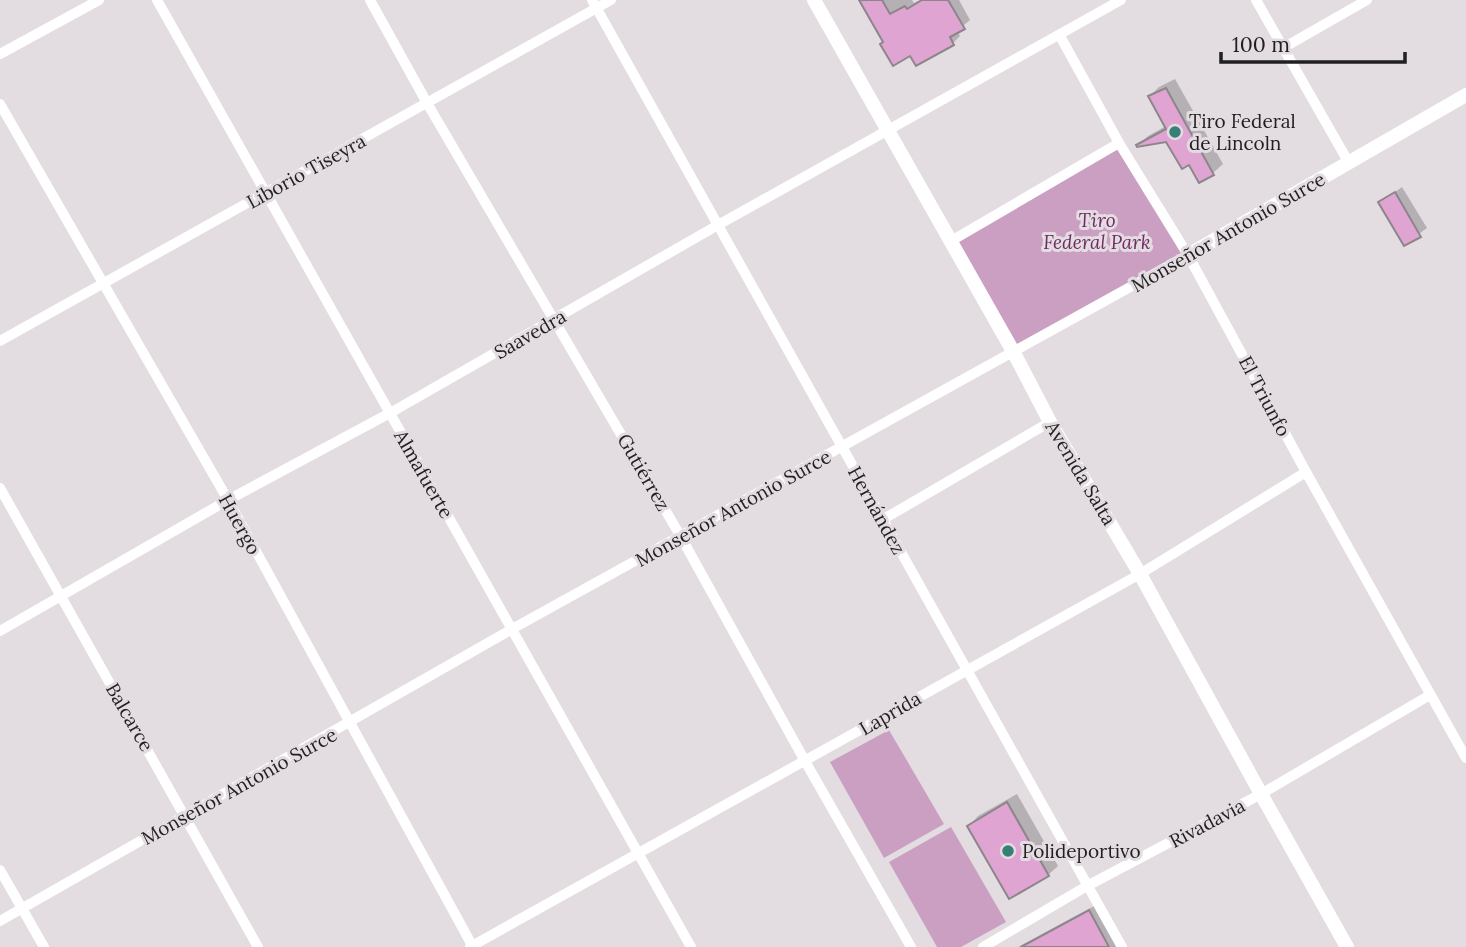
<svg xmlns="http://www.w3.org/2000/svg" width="1466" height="947" viewBox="0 0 1466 947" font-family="Lora,serif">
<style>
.green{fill:#cb9fc1}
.shadow{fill:#0003}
.building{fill:#e0a4d3;stroke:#8c868b;stroke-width:2}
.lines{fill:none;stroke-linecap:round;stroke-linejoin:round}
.street{stroke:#fff;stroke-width:10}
.secondary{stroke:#fff;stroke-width:14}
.poi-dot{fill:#387f76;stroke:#e3dce1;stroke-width:2.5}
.labels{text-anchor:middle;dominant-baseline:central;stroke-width:6;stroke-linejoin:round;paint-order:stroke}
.poi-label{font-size:19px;fill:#211f21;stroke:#e3dce1;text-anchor:start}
.street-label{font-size:19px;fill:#211f21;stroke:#e3dce1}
.park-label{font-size:19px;font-style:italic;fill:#702a64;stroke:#e3dce1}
</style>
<rect width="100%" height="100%" fill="#e3dce1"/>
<path class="green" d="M1119 143 1188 255 1014 353 951 241Z
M889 730 944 824 884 858 830 762Z
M951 827 1006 922 961 947H937L889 862Z"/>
<path class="shadow" d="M861 0H912L914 3 920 0H959L970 20 957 31 960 36 953 43 885 42Z
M1175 79 1223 164 1213 173 1200 180 1190 163 1167 140 1139 145 1148 136 1166 126 1150 96 1159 87Z
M1402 187 1427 228 1405 244 1381 202Z
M1017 794 1058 866 1048 875 969 826 978 816Z
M1096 905 1119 947H1018Z"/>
<path class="building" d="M859 0H882L890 14 905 6 907 9 922 0H948L965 29 950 37 954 45 916 66 910 56 893 66 880 44 883 42Z
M1166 88 1214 175 1199 183 1189 165 1182 169 1166 142 1137 147 1136 145 1166 129 1148 96Z
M1395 192 1421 237 1404 246 1378 202Z
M1007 802 1049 876 1009 899 967 826Z
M1089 910 1109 947H1021Z"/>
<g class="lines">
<path class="street" d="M157 0 691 947
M370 0 427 103 681 537 805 761 911 947
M592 0 1122 947
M1256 0 1349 163
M1060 36 1119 143 1188 255 1306 472 1466 758
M1283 48 1367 0
M0 54 99 0
M0 104 228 500 473 947
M951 241 1119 143
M0 341 611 0
M0 488 258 947
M882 520 1050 422
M0 631 228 500 390 413 718 225 1121 0
M0 870 44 947
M0 921 512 629 1188 255
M470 947 1140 574 1306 472
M983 947 1087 886 1261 794 1430 695"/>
<path class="secondary" d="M814 0 1014 353 1050 422 1140 574 1261 794 1347 947
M1188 255 1466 95"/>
</g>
<g class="poi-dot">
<circle cx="1175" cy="132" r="7"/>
<circle cx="1008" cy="851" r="7"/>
</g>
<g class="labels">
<g class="poi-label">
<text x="1189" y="121">Tiro Federal<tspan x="1189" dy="22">de Lincoln</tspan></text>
<text x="1022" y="851">Polideportivo</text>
</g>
<g class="street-label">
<text transform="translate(306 171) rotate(-29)">Liborio Tiseyra</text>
<text transform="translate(1228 232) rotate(-30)">Monseñor Antonio Surce</text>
<text transform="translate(530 334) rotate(-30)">Saavedra</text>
<text transform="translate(1265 396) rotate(62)">El Triunfo</text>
<text transform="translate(644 472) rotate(60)">Gutiérrez</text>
<text transform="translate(1081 473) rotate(59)">Avenida Salta</text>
<text transform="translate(424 474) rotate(60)">Almafuerte</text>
<text transform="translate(733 508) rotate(-29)">Monseñor Antonio Surce</text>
<text transform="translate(877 510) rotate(61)">Hernández</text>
<text transform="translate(240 524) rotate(61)">Huergo</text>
<text transform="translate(890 713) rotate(-30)">Laprida</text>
<text transform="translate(130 717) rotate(60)">Balcarce</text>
<text transform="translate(239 786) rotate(-29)">Monseñor Antonio Surce</text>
<text transform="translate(1207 823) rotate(-28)">Rivadavia</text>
</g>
<g class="park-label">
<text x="1097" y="220">Tiro<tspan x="1097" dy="22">Federal Park</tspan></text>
</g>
</g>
<path d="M1221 52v10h184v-10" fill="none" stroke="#211f21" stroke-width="3.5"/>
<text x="1232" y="52" font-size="21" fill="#211f21" stroke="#e3dce1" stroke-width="5" paint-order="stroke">100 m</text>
</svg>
